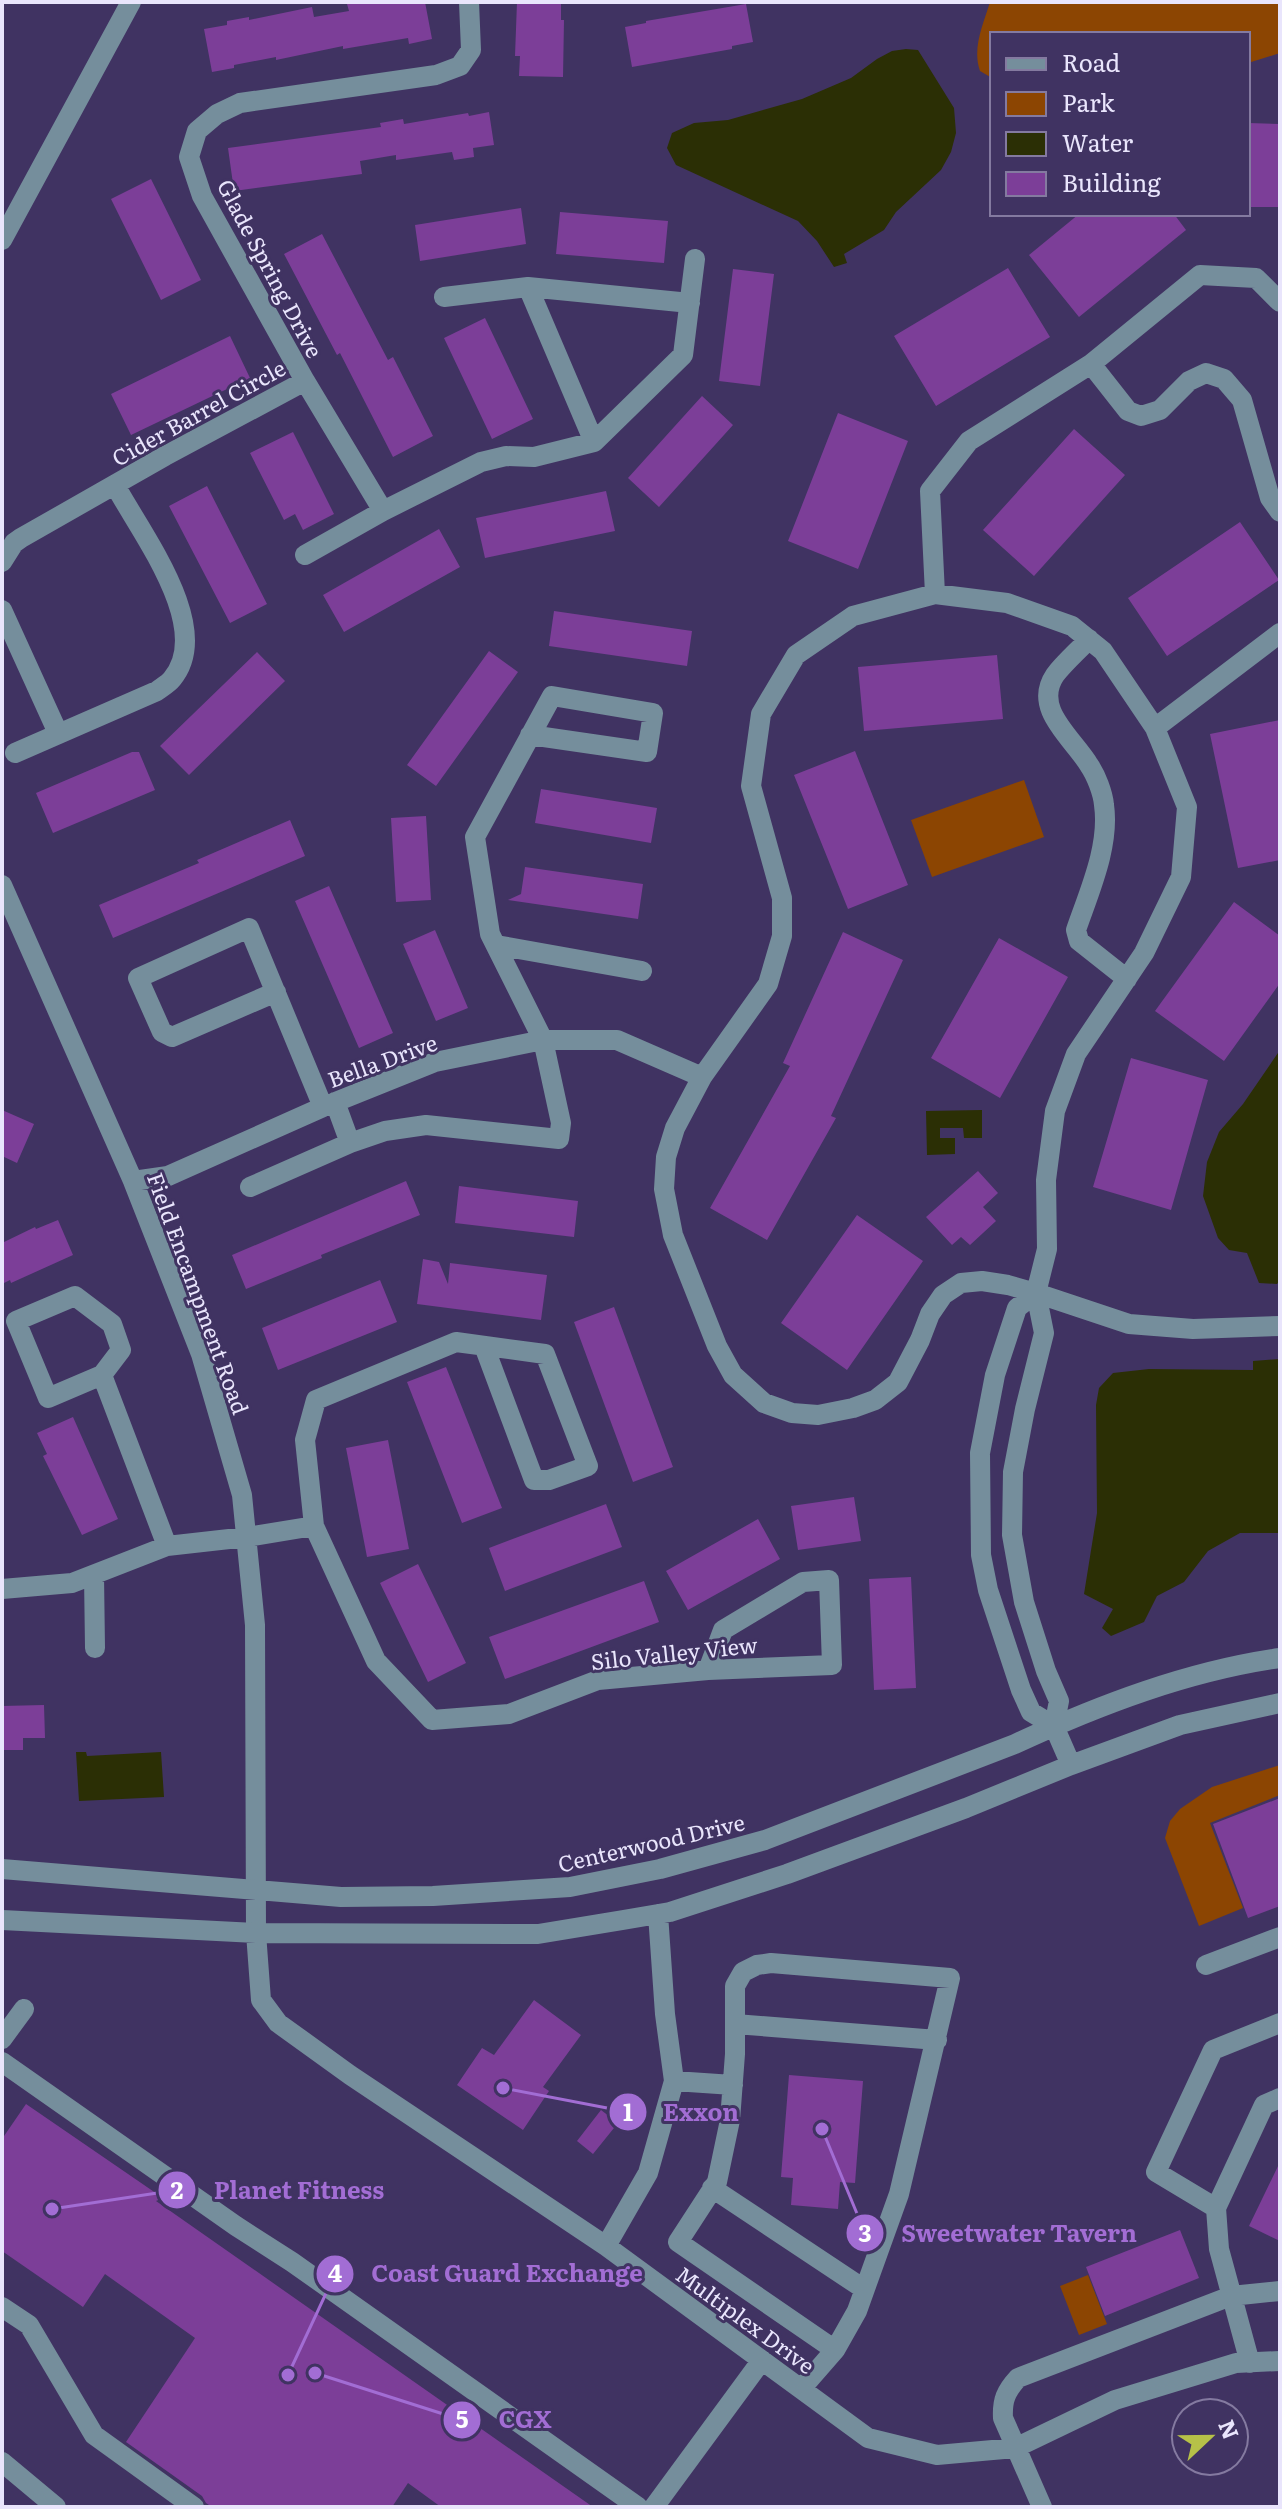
<svg xmlns="http://www.w3.org/2000/svg" width="1282" height="2509" viewBox="0 0 1282 2509" font-family="Literata,serif">
<style>
.green{fill:#8c4502}
.water{fill:#2b2f05}
.building{fill:#7c3e98}
.lines{fill:none;stroke-linecap:round;stroke-linejoin:round}
.minor{stroke:#758e9c;stroke-width:20}
.labels{text-anchor:middle;dominant-baseline:central;stroke-width:6;stroke-linejoin:round;paint-order:stroke}
.street-label{font-size:22px;fill:#e9e5fc;stroke:#403362}
.leader{fill:none;stroke:#a26dd4;stroke-width:3}
.callout-dot{fill:#a26dd4;stroke:#403362;stroke-width:3}
.mark-label{font-size:24px;text-anchor:middle;font-weight:bold;fill:#fff}
.callout-label{font-size:24px;text-anchor:middle;font-weight:bold;fill:#a26dd4;stroke:#403362;stroke-width:6;stroke-linejoin:round;paint-order:stroke}
</style>
<rect width="100%" height="100%" fill="#403362"/>
<path class="green" d="M990 2H1280V53L1248 63V34H992V78L980 71C972 48 983 25 990 2Z
M1024 780 1044 837 932 877 911 820Z
M1280 1765V1795L1210 1823 1243 1908 1199 1926 1165 1838 1170 1821 1180 1809 1212 1787Z
M1088 2275 1107 2324 1079 2335 1060 2286Z"/>
<path class="water" d="M906 49 918 50 954 108 956 133 951 152 941 170 896 212 884 230 844 254 847 263 834 267 817 241 798 221 676 165 667 148 672 133 694 123 728 120 802 99 851 78 877 59 892 51Z
M1280 1050V1280L1277 1284 1259 1283 1247 1253 1229 1250 1218 1238 1203 1196 1207 1162 1219 1132 1243 1104Z
M982 1110V1138H964L963 1128H940V1138H955V1154L927 1155 926 1111Z
M1280 1359V1533H1240L1208 1551 1184 1582 1157 1596 1144 1622 1111 1636 1102 1628 1113 1609 1084 1594 1097 1513 1096 1405 1099 1388 1113 1373 1149 1369 1253 1370V1361Z
M76 1752H86L87 1756 161 1752 164 1797 79 1801Z"/>
<path class="building" d="M357 2H425L432 39 409 44 408 38 343 49V46L276 60V57L234 65V68L212 72 204 29 227 25V21L249 17V20L312 7 314 17 349 11 347 4Z
M517 2H561V20H564L563 77 519 76 520 56H515Z
M746 4 753 42 732 46V49L632 67 625 27 646 23V21Z
M489 112 494 145 473 148 474 157 454 160 452 152 396 160V155L360 161 362 174 234 191 228 148 381 127 380 123 403 119 404 124 468 113 469 116Z
M1248 123 1280 124V207H1248Z
M151 179 201 280 161 300 111 199Z
M521 208 526 244 420 261 415 225Z
M560 212 668 221 664 263 556 254Z
M1079 214H1174L1186 230 1079 317 1029 255Z
M322 234 388 360 393 357 433 436 393 457 340 353 337 355 284 254Z
M1008 268 1050 337 936 406 894 336Z
M733 269 774 274 760 386 719 381Z
M485 318 533 419 492 439 444 338Z
M230 336 250 378 131 435 111 394Z
M702 396 733 425 659 507 628 478Z
M838 413 908 441 858 569 788 541Z
M1074 429 1125 475 1034 576 983 530Z
M293 432 334 514 303 530 295 514 284 520 250 453Z
M207 486 267 604 230 623 169 506Z
M606 491 615 531 485 558 476 518Z
M1240 522 1279 580 1167 656 1128 598Z
M439 529 460 567 344 632 323 595Z
M554 611 692 631 687 666 549 646Z
M489 651 518 672 436 786 407 765Z
M257 652 285 681 189 775 160 746Z
M997 655 1003 719 864 731 858 667Z
M1280 720V860L1238 868 1210 734Z
M855 751 908 885 848 909 794 775Z
M132 752H139L155 790 53 833 36 793Z
M541 789 657 808 651 843 535 823Z
M426 816 431 900 396 902 391 818Z
M290 820 305 856 113 938 99 905 199 863 197 860Z
M525 867 643 884 638 919 508 900 521 894Z
M329 886 393 1033 359 1048 295 901Z
M1234 902 1280 936V983L1224 1061 1155 1011Z
M435 930 468 1008 436 1021 403 944Z
M843 932 903 960 831 1116 836 1118 767 1240 710 1208 790 1066 783 1063Z
M999 938 1068 977 1000 1098 931 1058Z
M1131 1058 1208 1080 1171 1210 1093 1187Z
M2 1110 34 1124 17 1163 2 1156Z
M978 1171 998 1193 983 1207 996 1221 970 1245 961 1237 952 1245 926 1217Z
M406 1181 420 1215 321 1255 322 1258 246 1289 232 1255Z
M459 1186 578 1201 574 1237 455 1223Z
M857 1215 923 1261 847 1370 781 1323Z
M58 1220 73 1255 11 1283 10 1280 2 1284V1243L35 1227 36 1229Z
M423 1259 439 1262 448 1284 450 1263 547 1275 541 1320 417 1304Z
M380 1280 397 1322 278 1370 262 1328Z
M614 1307 673 1467 633 1482 574 1322Z
M446 1367 502 1508 462 1523 407 1382Z
M73 1417 118 1519 82 1535 43 1456 47 1454 37 1433Z
M388 1440 409 1549 367 1557 346 1448Z
M854 1497 861 1541 798 1550 791 1506Z
M606 1504 622 1547 505 1591 489 1548Z
M758 1519 780 1559 688 1610 666 1571Z
M418 1564 466 1663 428 1682 380 1583Z
M911 1577 916 1688 874 1690 869 1579Z
M644 1581 659 1622 505 1679 489 1637Z
M44 1705 45 1738H23V1750H2V1706Z
M1280 1798V1906L1248 1918 1213 1824Z
M534 2000 581 2035 543 2087 549 2091 523 2130 457 2085 482 2048 494 2055Z
M789 2075 863 2081 855 2183 840 2182 838 2209 791 2205 793 2178 781 2177Z
M26 2104 163 2198 156 2201 593 2507H441L408 2483 392 2507H212L206 2503 202 2496 126 2442 195 2338 105 2274 83 2307 2 2251V2139Z
M601 2110 618 2123 593 2154 577 2141Z
M1280 2162V2241L1249 2226Z
M1180 2230 1199 2278 1105 2316 1086 2267Z"/>
<g class="lines">
<path class="minor" d="M2 240 131 2
M528 287 594 442
M444 297 528 287 690 303
M1091 364 1128 411 1141 416 1160 410 1189 381 1206 373 1224 379 1242 400 1270 498 1280 512
M383 511 305 381 202 196 189 157 197 131 217 114 240 103 436 75 460 66 471 50 469 2
M305 555 383 511 481 462 506 456 534 457 594 442 683 355 695 259
M2 562 14 543 21 538 165 456 305 381
M935 594 930 491 969 441 1091 364 1200 275 1256 278 1280 302
M2 610 58 733
M1089 639C1078 651 1065 662 1055 675 1032 709 1073 738 1089 765 1096 775 1103 793 1104 805 1110 846 1089 892 1076 930L1079 941 1127 979
M1155 728 1280 633
M15 753 157 691C162 687 168 684 172 679 215 628 140 532 115 485
M2 885 133 1181 201 1354 242 1495 255 1625 256 1933 261 2000 278 2023 350 2075 606 2246 868 2438 937 2455 1015 2448 1115 2400 1236 2363 1280 2361
M496 945 642 971
M276 992 172 1037 162 1032 138 978 249 928 323 1107
M335 1102 350 1143
M133 1181 168 1176 323 1107 435 1062 543 1040H617L702 1077
M250 1187 350 1143 385 1131 426 1125 559 1139 561 1123 543 1040 490 934 475 837 552 696 653 713 647 752 530 735
M1036 1293 1017 1308 995 1375 980 1453 981 1555 988 1590 1021 1690 1031 1712 1054 1726 1071 1765
M75 1296 112 1324 121 1350 102 1375 48 1398 16 1321Z
M484 1346 534 1480H549L588 1466 545 1354 456 1342 316 1400 305 1440 314 1526 376 1661 432 1720 509 1714 598 1680 708 1670 832 1665 829 1580 803 1582 723 1630 708 1670
M102 1375 167 1546
M94 1575 95 1648
M2 1589 72 1583 167 1546 247 1537 314 1526
M1054 1726 1059 1701 1046 1671 1024 1602 1012 1535 1013 1472 1025 1409 1044 1333 1036 1293 1047 1249 1046 1180 1055 1111 1076 1054 1144 953 1181 877 1187 807 1155 728 1103 651 1072 626 1007 603 935 594 853 616 796 655 761 714 751 786 782 898V936L768 984 702 1077 675 1128 666 1157 664 1189 673 1235 717 1346 733 1375 764 1403 792 1413 818 1415 853 1408 875 1400 898 1382 920 1340 930 1314 943 1295 961 1283 982 1281 1008 1285 1036 1293 1129 1324 1193 1329 1280 1326
M2 1869 341 1897 433 1896 570 1887 660 1869 765 1840 1015 1744C1099 1705 1188 1671 1280 1658
M2 1920 256 1933 538 1934 623 1920 670 1912 787 1874 966 1808 1071 1765 1180 1725 1280 1703
M771 1963 950 1978 899 2194 857 2311 835 2350 678 2242 717 2182 730 2120 735 2054V1986L743 1972 757 1965Z
M1206 1965 1280 1937
M735 2024 937 2040
M2 2039 24 2009
M2 2062 236 2226 292 2262 638 2507
M674 2081 733 2085
M712 2188 864 2289
M1216 2208 1156 2172 1213 2050 1280 2023
M606 2246 648 2173 674 2081 665 2014 658 1914
M2 2307 29 2325 94 2435 194 2507
M1250 2363 1219 2249 1216 2208 1264 2105 1280 2098
M801 2389 835 2350
M2 2462 56 2507
M654 2507 762 2360
M1042 2507 1003 2418C1002 2400 1006 2391 1018 2378L1231 2296 1280 2291"/>
</g>
<g class="labels">
<g class="street-label">
<text transform="translate(271 268) rotate(62)">Glade Spring Drive</text>
<text transform="translate(198 412) rotate(-29)">Cider Barrel Circle</text>
<text transform="translate(382 1060) rotate(-20)">Bella Drive</text>
<text transform="translate(199 1293) rotate(70)">Field Encampment Road</text>
<text transform="translate(674 1652) rotate(-6)">Silo Valley View</text>
<text transform="translate(651 1842) rotate(-13)">Centerwood Drive</text>
<text transform="translate(746 2319) rotate(36)">Multiplex Drive</text>
</g>
</g>
<path class="leader" d="M503 2088L628 2112M52 2209L177 2190M822 2129L865 2233M288 2375L335 2274M315 2373L462 2420"/>
<g class="callout-dot">
<circle cx="503" cy="2088" r="8"/>
<circle cx="52" cy="2209" r="8"/>
<circle cx="822" cy="2129" r="8"/>
<circle cx="288" cy="2375" r="8"/>
<circle cx="315" cy="2373" r="8"/>
<circle cx="628" cy="2112" r="20"/>
<circle cx="177" cy="2190" r="20"/>
<circle cx="865" cy="2233" r="20"/>
<circle cx="335" cy="2274" r="20"/>
<circle cx="462" cy="2420" r="20"/>
</g>
<g class="mark-label">
<text x="628" y="2121">1</text>
<text x="177" y="2199">2</text>
<text x="865" y="2242">3</text>
<text x="335" y="2282">4</text>
<text x="462" y="2428">5</text>
</g>
<g class="callout-label">
<text x="701" y="2121">Exxon</text>
<text x="299" y="2199">Planet Fitness</text>
<text x="1019" y="2242">Sweetwater Tavern</text>
<text x="507" y="2282">Coast Guard Exchange</text>
<text x="525" y="2428">CGX</text>
</g>
<rect width="1282" height="2509" fill="none" stroke="#e9e5fc" stroke-width="8"/>
<rect x="990" y="32" width="260" height="184" fill="#403362" stroke="#847aa0" stroke-width="2"/>
<rect x="1006" y="58" width="40" height="12" fill="#758e9c" stroke="#847aa0" stroke-width="2"/>
<text x="1062" y="72" font-size="24" fill="#e9e5fc">Road</text>
<rect x="1006" y="92" width="40" height="24" fill="#8c4502" stroke="#847aa0" stroke-width="2"/>
<text x="1062" y="112" font-size="24" fill="#e9e5fc">Park</text>
<rect x="1006" y="132" width="40" height="24" fill="#2b2f05" stroke="#847aa0" stroke-width="2"/>
<text x="1062" y="152" font-size="24" fill="#e9e5fc">Water</text>
<rect x="1006" y="172" width="40" height="24" fill="#7c3e98" stroke="#847aa0" stroke-width="2"/>
<text x="1062" y="192" font-size="24" fill="#e9e5fc">Building</text>
<g transform="translate(1210 2437) rotate(68)"><circle r="38" fill="#403362" stroke="#847aa0" stroke-width="2"/>
<path d="M0-6L14 30L0 20L-14 30Z" fill="#b6c148"/>
<text y="-12" font-size="22" font-weight="bold" text-anchor="middle" fill="#e9e5fc">N</text>
</g>
</svg>
